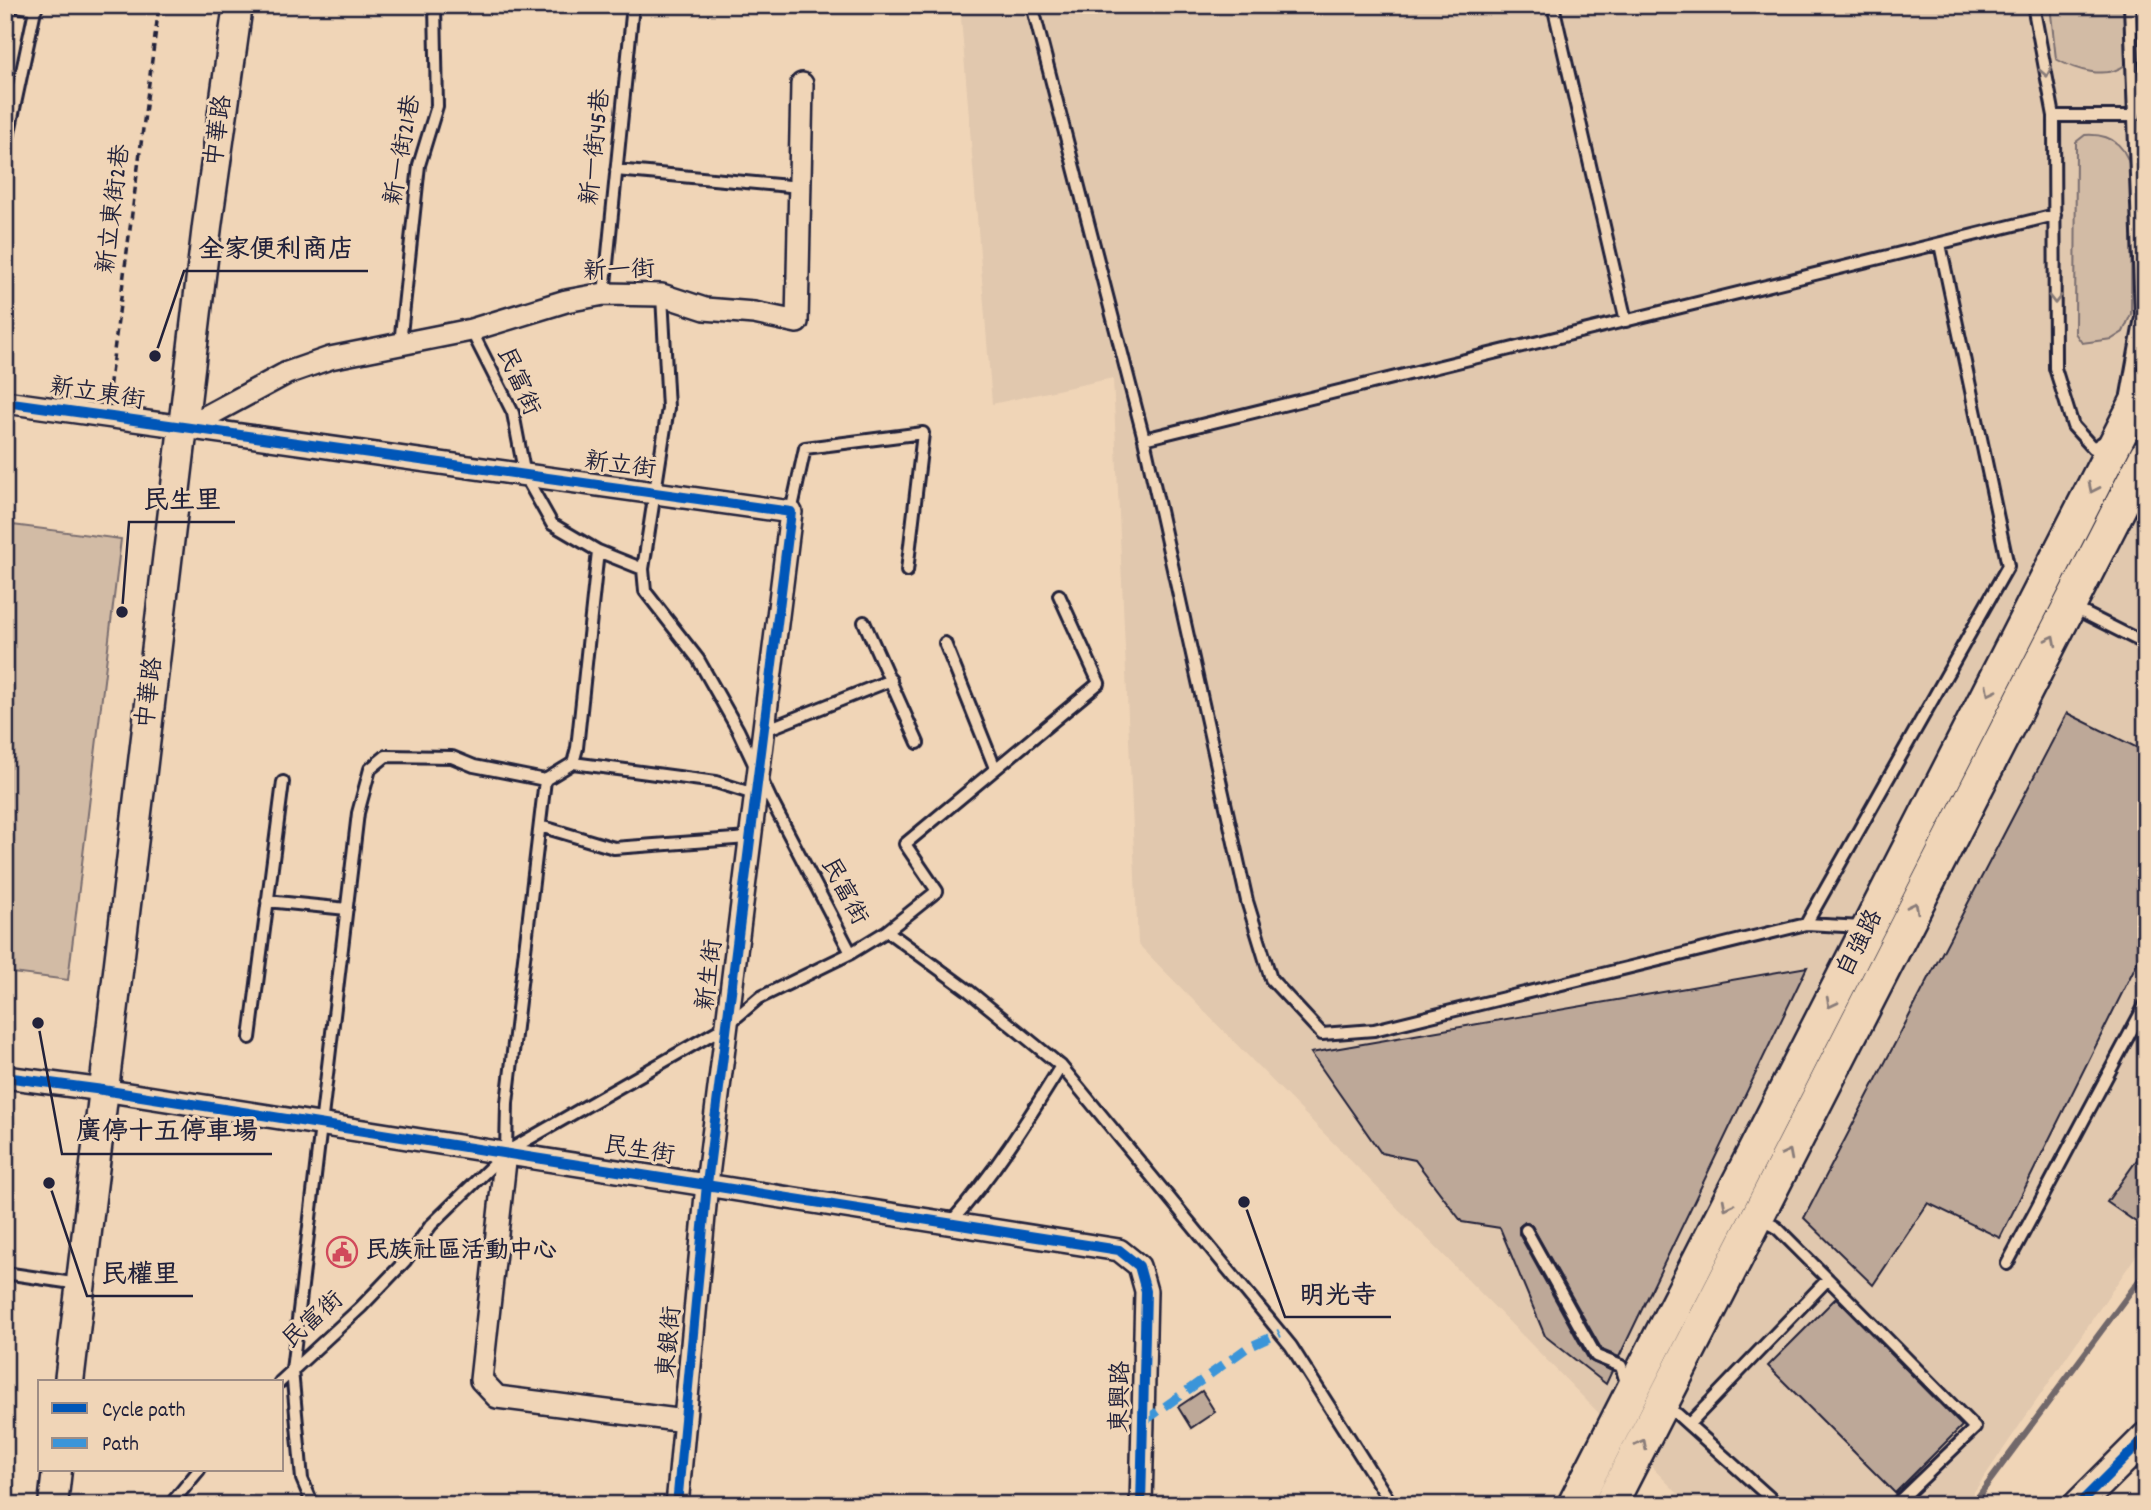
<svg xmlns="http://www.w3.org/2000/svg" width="2151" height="1510" viewBox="0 0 2151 1510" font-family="Dekko,'LXGW WenKai TC',sans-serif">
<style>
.built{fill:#e1c8ae}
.green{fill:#d2bba5;stroke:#7a6e70;stroke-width:2}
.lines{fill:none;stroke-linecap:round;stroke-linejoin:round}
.stream{stroke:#71676b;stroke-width:6}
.building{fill:#bda898;stroke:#22223b;stroke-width:2}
.lane-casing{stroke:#22223b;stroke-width:16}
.street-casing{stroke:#22223b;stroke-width:26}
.secondary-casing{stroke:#22223b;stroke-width:33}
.primary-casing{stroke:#22223b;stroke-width:37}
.path{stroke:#22223b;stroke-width:3.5;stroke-dasharray:7 5;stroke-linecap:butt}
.lane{stroke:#f0d5b7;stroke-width:10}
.street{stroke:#f0d5b7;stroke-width:21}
.secondary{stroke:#f0d5b7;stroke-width:28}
.primary{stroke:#f0d5b7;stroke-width:32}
.quiet{stroke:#3b95d9;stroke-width:9;stroke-dasharray:18 9;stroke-linecap:butt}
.cycleway-casing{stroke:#f0d5b7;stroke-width:15}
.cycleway{stroke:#0057b8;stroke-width:10}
.oneway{stroke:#897c79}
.labels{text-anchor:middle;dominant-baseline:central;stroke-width:6;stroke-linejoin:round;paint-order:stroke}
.street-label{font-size:24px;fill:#22223b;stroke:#f0d5b7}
.poi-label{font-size:24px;font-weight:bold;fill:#22223b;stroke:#f0d5b7;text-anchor:start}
.leader{fill:none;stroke:#22223b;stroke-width:2.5}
.callout-dot{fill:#22223b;stroke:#f0d5b7;stroke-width:2.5}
.callout-label{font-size:26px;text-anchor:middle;font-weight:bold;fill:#22223b;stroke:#f0d5b7;stroke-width:6;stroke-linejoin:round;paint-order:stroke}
</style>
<rect width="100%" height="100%" fill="#f0d5b7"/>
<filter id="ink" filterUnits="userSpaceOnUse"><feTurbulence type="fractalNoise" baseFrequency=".0143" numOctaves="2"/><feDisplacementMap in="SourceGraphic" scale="14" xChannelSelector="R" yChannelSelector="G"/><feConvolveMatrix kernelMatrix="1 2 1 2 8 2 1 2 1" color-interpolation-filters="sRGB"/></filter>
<g filter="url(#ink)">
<path class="built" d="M960 5H2146V1241L1965 1505H1689L1138 944 1113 378 992 404Z"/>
<path class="green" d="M2050 5H2124L2125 65C2106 80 2075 70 2056 59Z
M2085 135C2115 133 2128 149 2132 176L2131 314 2123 332 2112 339 2082 343 2075 333 2076 142Z
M5 524 121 539 68 980 5 972Z"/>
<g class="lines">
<path class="stream" d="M1972 1505 2146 1271"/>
</g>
<path class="building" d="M2067 713 2146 752V945L2000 1238 1928 1203 1873 1285 1804 1218Z
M1807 967 1619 1357 1602 1350 1532 1226 1525 1222 1519 1227V1234L1589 1360 1612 1371 1606 1384 1545 1336 1500 1228 1462 1222 1415 1160 1381 1153 1311 1053Z
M2146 1147V1229L2107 1202Z
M1836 1298 1962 1426 1895 1493 1768 1366Z
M1202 1391 1215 1412 1191 1428 1178 1407Z"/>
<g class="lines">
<g class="lane-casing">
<path id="lane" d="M9 5 36 9
M1032 5 1144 439 2055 215
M1553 5 1626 321
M2033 5 2054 116 2055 368 2073 426 2093 448 2108 439
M2054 116H2135L2146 67
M5 151 36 5
M616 170 800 187
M604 294 633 5
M400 344 419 165 437 106 435 5
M2127 395 2141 317 2130 5
M1144 439 1247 901 1271 979 1322 1034 1374 1030 1806 924 1863 927
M791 512 805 448 923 433 907 571
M643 569 668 408 662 295
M2072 607 2146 644
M864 622 918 743
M945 643 995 768
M763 731 891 680
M573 763 716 782 757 795
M540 826 614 848 748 838
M267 901 347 909
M1806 924 2008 566 1940 244
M887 931 937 891 905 844 1099 683 1059 595
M851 953 887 931 969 991 1061 1066 1291 1346 1392 1505
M250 1038 283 782
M506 1152 507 1103 545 780 573 763 577 748 598 551
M951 1222C994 1174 1027 1121 1061 1066
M1526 1230 1596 1356 1621 1366 1627 1386
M2007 1264 2146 1003
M5 1273 79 1284
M1828 1279 1975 1428 1895 1505
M280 1382 361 1307 405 1261 431 1225 506 1152 726 1026 759 998 851 953 770 798 738 730 698 659 645 591 643 569 598 551 552 524 525 476 513 413 471 330
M1663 1409 1677 1414 1778 1505
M1689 1424 1828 1279 1776 1227 1758 1218
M170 1505 199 1470
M313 1505 302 1479 292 1370 358 813 370 769 386 756 452 757 474 766 545 780"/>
</g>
<g class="street-casing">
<path id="street" d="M5 402 791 512 707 1184 677 1505
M183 429 287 373 330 358 471 330 566 301 604 294 662 295 705 309 754 313 797 322 802 84
M5 1077 103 1090 1119 1250 1139 1266 1146 1291 1141 1505
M506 1152 481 1380 497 1397 685 1421"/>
</g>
<g class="secondary-casing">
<path id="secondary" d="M69 1382 207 226 238 5
M53 1505 57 1470
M2078 1505 2146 1437"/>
</g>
<g class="primary-casing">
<path id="primary" d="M1574 1505 2146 383
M1610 1505 2146 456"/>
</g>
<path class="path" d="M108 397 159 6"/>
<use href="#lane" class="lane"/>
<use href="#street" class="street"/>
<use href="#secondary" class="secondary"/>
<use href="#primary" class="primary"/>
<path class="quiet" d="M1143 1422 1247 1348 1280 1333"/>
<g class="cycleway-casing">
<path id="cycleway" d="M5 402 791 512 707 1184 677 1505
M5 1077 103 1090 1119 1250 1139 1266 1146 1291 1141 1505
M2078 1505 2146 1437"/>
</g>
<use href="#cycleway" class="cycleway"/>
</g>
<defs><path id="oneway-chevron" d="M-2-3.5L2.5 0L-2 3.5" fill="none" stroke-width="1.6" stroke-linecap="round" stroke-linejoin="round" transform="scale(1.75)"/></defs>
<g class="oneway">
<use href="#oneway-chevron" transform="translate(2046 72) rotate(79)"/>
<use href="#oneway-chevron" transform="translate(2055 299) rotate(90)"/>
<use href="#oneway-chevron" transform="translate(2093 488) rotate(116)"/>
<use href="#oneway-chevron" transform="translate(2052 640) rotate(-63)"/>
<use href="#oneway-chevron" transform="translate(1990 691) rotate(117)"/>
<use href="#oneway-chevron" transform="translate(1914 907) rotate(-63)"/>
<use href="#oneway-chevron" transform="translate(1831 1003) rotate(117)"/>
<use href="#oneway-chevron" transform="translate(1788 1154) rotate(-63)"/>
<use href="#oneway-chevron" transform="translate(1727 1205) rotate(117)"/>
<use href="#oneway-chevron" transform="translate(1642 1444) rotate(-63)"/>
</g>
</g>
<defs>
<g id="civic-ring" transform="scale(1.575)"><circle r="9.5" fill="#f0d5b7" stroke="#d1495b" stroke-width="1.5"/><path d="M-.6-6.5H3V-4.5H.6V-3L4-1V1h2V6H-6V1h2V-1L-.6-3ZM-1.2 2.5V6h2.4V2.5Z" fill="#d1495b"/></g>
</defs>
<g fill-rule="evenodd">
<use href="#civic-ring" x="342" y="1252"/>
</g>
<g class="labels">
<g class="street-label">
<text transform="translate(220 131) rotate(-82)">中華路</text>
<text transform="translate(597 147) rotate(-84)">新一街45巷</text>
<text transform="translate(404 150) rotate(-80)">新一街21巷</text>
<text transform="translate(115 209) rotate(-83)">新立東街2巷</text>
<text transform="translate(619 272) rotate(-2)">新一街</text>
<text transform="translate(517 382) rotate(66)">民富街</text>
<text transform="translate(97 395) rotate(9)">新立東街</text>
<text transform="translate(620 467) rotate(8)">新立街</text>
<text transform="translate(151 693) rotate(-83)">中華路</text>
<text transform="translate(843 892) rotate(62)">民富街</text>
<text transform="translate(1861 944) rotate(-63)">自強路</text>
<text transform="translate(711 975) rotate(-83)">新生街</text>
<text transform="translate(639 1152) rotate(9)">民生街</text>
<text transform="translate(314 1321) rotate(-42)">民富街</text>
<text transform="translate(671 1342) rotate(-85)">東銀街</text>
<text transform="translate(1122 1397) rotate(-89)">東興路</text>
</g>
<g class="poi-label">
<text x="365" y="1252">民族社區活動中心</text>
</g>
</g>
<path class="leader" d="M155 356L184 271H368M122 612L129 522H235M38 1023L62 1154H272M49 1183L87 1296H193M1244 1202L1285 1317H1391"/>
<g class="callout-dot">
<circle cx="155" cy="356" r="7"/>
<circle cx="122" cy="612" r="7"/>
<circle cx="38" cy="1023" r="7"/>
<circle cx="49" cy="1183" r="7"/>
<circle cx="1244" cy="1202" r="7"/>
</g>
<g class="callout-label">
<text x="276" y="257">全家便利商店</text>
<text x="182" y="508">民生里</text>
<text x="167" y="1139">廣停十五停車場</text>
<text x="140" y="1282">民權里</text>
<text x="1338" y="1303">明光寺</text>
</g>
<rect width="2151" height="1510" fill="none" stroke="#f0d5b7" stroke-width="28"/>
<rect x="14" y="14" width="2123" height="1482" fill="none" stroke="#22223b" stroke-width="2.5" filter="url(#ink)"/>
<rect x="38" y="1380" width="245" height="91" fill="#f0d5b7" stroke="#9e8d85" stroke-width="2"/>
<rect x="52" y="1403" width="35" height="10" fill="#0057b8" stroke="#9e8d85" stroke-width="2"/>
<text x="102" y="1416" font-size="21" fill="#22223b">Cycle path</text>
<rect x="52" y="1438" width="35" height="10" fill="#3b95d9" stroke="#9e8d85" stroke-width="2"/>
<text x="102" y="1450" font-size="21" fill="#22223b">Path</text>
</svg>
